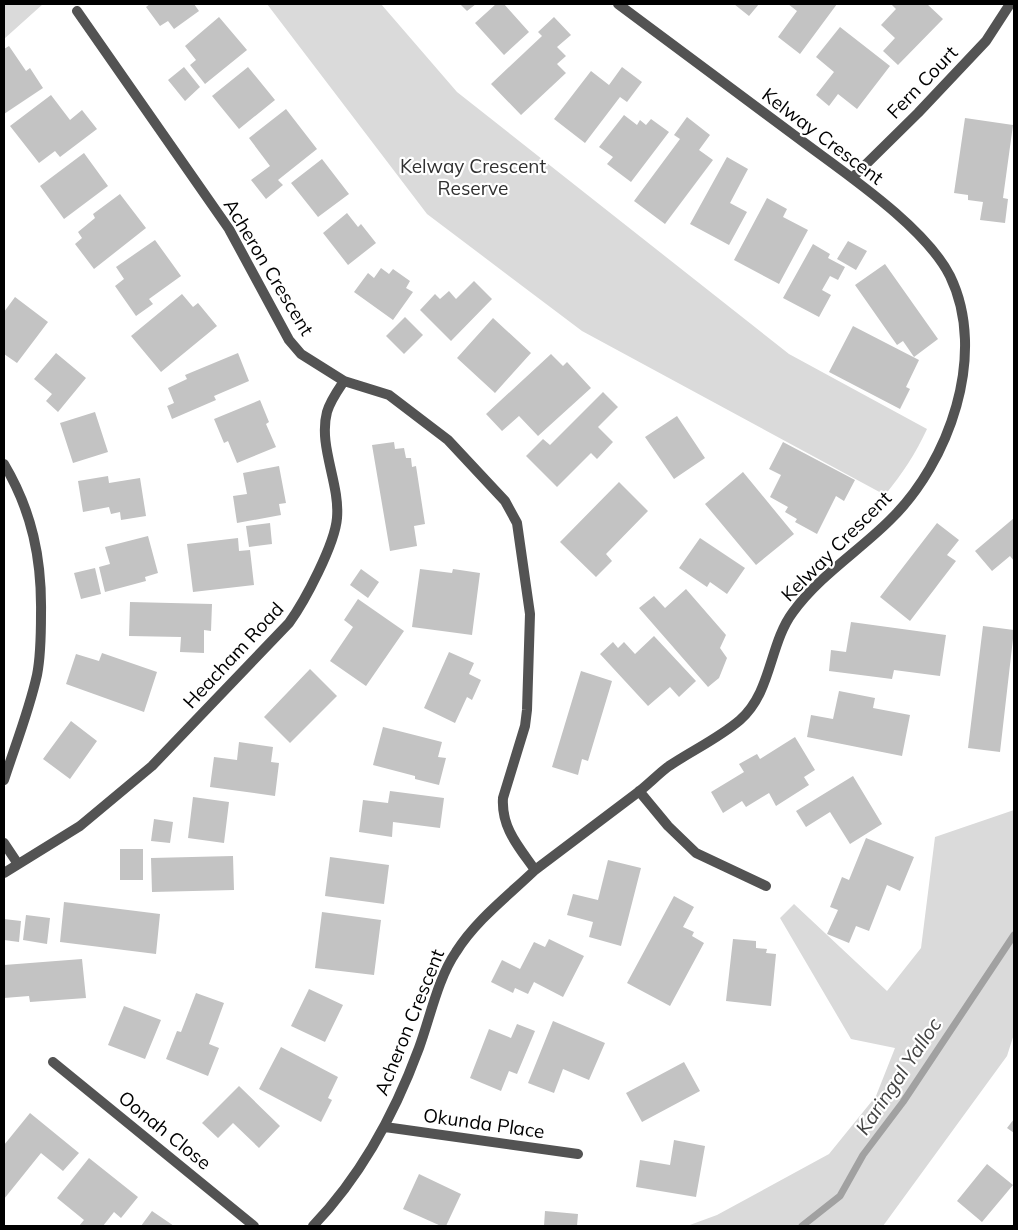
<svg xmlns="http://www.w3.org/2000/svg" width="1018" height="1230" viewBox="0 0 1018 1230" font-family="Mulish,sans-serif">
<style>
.green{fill:#dadada}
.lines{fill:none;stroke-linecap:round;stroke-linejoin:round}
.stream{stroke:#a1a1a1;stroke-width:7}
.building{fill:#c3c3c3}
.street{stroke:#535353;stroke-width:10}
.labels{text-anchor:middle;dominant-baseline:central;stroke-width:4.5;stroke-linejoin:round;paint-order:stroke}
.street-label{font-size:19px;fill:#000;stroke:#fff}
.park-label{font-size:19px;fill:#313131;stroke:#fff}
.water-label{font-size:20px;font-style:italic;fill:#424242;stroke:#fff}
</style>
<rect width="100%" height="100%" fill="#fff"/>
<path class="green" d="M4 4H43L4 39Z
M267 4H381L457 92 789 354 927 429C916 453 902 474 885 495L582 331 427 214Z
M1014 810V1034L1007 1056 883 1226H687L717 1215 829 1154 876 1096 895 1048 851 1039 780 918 794 904 887 991 921 948 935 837Z"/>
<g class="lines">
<path class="stream" d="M802 1226 840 1196 863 1155 903 1102 1014 935"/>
</g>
<path class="building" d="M150 4H194L199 11 174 29 168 21 160 26 146 7Z
M460 4H476L467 11Z
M496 4H504L529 32 504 55 475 23Z
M734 4H759L749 16Z
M788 4H837L800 54 778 37 797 11Z
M891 4H927L943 19 898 65 883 51 895 38 881 25 896 9Z
M219 17 247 50 205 84 190 65 196 60 185 46Z
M554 17 571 35 557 47 566 56 557 64 566 73 521 115 491 84 542 36 538 32Z
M840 27 890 66 857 109 838 94 829 106 816 95 834 72 816 57Z
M9 46 26 71 30 68 43 88 4 114V49Z
M184 67 200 87 185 101 168 80Z
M248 67 275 100 239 129 212 96Z
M622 67 642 82 627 102 620 97 585 143 554 119 591 71 609 85Z
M51 95 70 120 82 110 97 129 60 157 55 151 39 163 10 126Z
M286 109 317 149 278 180 283 185 266 199 251 180 270 166 249 138Z
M624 115 637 125 640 120 646 125 651 119 669 132 631 182 607 164 613 157 599 147Z
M687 117 710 135 699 150 713 160 665 224 634 201 680 139 674 135Z
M965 118 1013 125 1003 198 1008 199 1005 223 980 220 983 202 968 200V195L954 193Z
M84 153 108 186 64 219 40 186Z
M727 157 748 169 730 203 747 212 729 245 690 224Z
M322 159 349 194 318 217 291 183Z
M120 194 146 228 94 269 75 244 82 238 78 232 95 218 93 214Z
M767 198 787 209 783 217 808 230 779 284 734 260Z
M347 213 358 227 361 224 376 243 348 265 323 233Z
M155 240 181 276 149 299 153 304 136 316 115 286 124 279 116 267Z
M848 241 867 251 856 270 837 259Z
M813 244 830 254 828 258 845 267 838 280 830 276 822 290 831 295 819 317 783 298Z
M885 264 938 339 914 357 903 341 897 345 855 285Z
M381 268 389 274 393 269 410 281 406 288 413 292 393 320 354 292 368 273 374 278Z
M474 281 492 299 451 341 420 310 435 294 440 299 449 291 456 299Z
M182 294 193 307 198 303 217 326 161 372 131 336Z
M15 297 48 322 17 363 4 354V312Z
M405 317 423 335 404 354 386 336Z
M493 318 531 353 495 393 457 358Z
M853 326 919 360 906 387 910 389 900 409 829 372Z
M56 353 86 378 58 412 46 401 52 394 34 379Z
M238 353 249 381 214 396 216 400 172 419 167 406 174 403 168 388 187 379 185 375Z
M551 354 563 366 567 362 591 388 538 436 519 416 502 431 486 414Z
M603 392 618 407 598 427 613 442 597 459 591 453 557 487 526 456 543 439 550 445Z
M260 400 269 422 266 424 276 447 237 463 228 441 224 443 214 419Z
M95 412 108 452 73 463 60 423Z
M677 416 705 458 674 479 645 437Z
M394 442 395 449 404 448 406 458H411L412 467 416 466 425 524 414 526 417 546 390 551 372 445Z
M783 442 855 480 844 501 836 496 817 534 795 522 797 519 785 512 788 507 770 497 781 475 769 469Z
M279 466 286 503 279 504 281 515 237 523 233 496 247 494 243 473Z
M743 472 794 534 756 565 705 504Z
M108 476 109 483 140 478 146 516 121 520 120 512 111 514 109 507 83 512 78 481Z
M619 482 648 511 606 554 612 561 596 577 560 542Z
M1014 518V561L1010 556 992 571 975 551Z
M270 523 272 544 249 547 246 526Z
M937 523 959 540 947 555 956 561 910 621 880 597Z
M148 536 158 573 145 577 146 581 105 592 99 567 110 564 105 547Z
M238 538 239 551 250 550 254 585 193 592 187 544Z
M700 538 745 568 727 594 710 582 707 587 679 568Z
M95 568 101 594 81 599 74 573Z
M361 569 379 582 368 598 350 585Z
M420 569 452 573 453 569 480 573 472 635 412 627Z
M686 589 726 635 720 648 727 658 719 678 708 687 639 608 654 596 665 608Z
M358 599 404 631 366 686 330 661 353 627 344 620Z
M130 602 212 604 211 631 204 630V653L180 652 181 637 129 636Z
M851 622 946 635 940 676 894 670 892 679 829 671 831 650 846 652Z
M983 626 1014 630 1000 752 968 748Z
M654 636 696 681 679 697 670 687 648 706 600 654 613 642 618 648 624 642 635 654Z
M449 652 474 663 469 674 481 680 472 700 467 697 455 723 424 708Z
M102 653 157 672 144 712 66 684 76 654 99 661Z
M310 669 337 696 290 743 264 717Z
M581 671 612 681 588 761 582 759 578 775 552 767Z
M839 691 875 698 873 708 910 715 902 756 807 737 811 715 833 719Z
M71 721 97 741 70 779 43 759Z
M383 727 442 742 438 757 446 758 439 785 415 779V776L373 765Z
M795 737 815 770 804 777 809 785 776 806 769 793 746 807 742 801 723 813 711 792 744 772 739 764 757 754 760 759Z
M239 742 273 747 271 762 279 763 275 796 210 787 214 757 237 760Z
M853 776 882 824 850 844 830 812 806 827 796 811Z
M390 791 444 798 440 828 393 822 392 837 359 832 363 800 388 803Z
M193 797 229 802 224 843 188 838Z
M154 819 173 822 170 843 151 841Z
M866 838 914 857 900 891 887 885 869 931 856 926 849 943 827 934 838 910 830 907 842 877 849 880Z
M120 849H143V880H120Z
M233 856 234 890 152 892 151 858Z
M330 857 389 865 384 904 325 896Z
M608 860 641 868 621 946 589 937 593 922 567 915 573 894 598 900Z
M674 896 694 907 683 927 694 932 692 936 704 943 670 1006 627 983Z
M64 902 160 914 156 954 60 942Z
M322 912 381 920 374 975 315 968Z
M26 915 50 918 47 944 23 940Z
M4 919 21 921 19 942 4 940Z
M549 939 584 956 563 997 534 982 528 994 515 988 513 993 491 982 502 960 520 969 534 942 545 947Z
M733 939 756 941V948L767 949 766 953 776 954 771 1006 726 1001Z
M82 959 86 998 30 1002 29 996 4 998V965Z
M309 989 343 1005 325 1042 291 1026Z
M196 993 224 1003 209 1044 219 1048 208 1076 166 1059 177 1031 181 1032Z
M124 1006 161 1020 145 1059 108 1045Z
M553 1021 605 1043 589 1080 563 1069 554 1093 528 1083Z
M517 1024 535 1031 517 1074 509 1071 501 1091 470 1078 489 1029 511 1038Z
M281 1047 338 1077 328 1098 332 1100 321 1122 259 1089Z
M684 1062 700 1091 642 1122 626 1093Z
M239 1086 280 1126 259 1148 233 1123 218 1138 202 1123Z
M30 1113 79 1153 63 1171 41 1153 4 1199V1145Z
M1014 1119V1133L1007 1128Z
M674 1140 705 1146 696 1197 636 1187 640 1160 670 1165Z
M89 1158 138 1197 121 1218 114 1212 103 1226H79L84 1220 57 1198Z
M987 1164 1013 1185 982 1222 957 1201Z
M419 1174 461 1194 446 1226H441L403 1209Z
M152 1211 174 1226H141Z
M545 1211 578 1214 577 1226H544Z"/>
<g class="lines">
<path class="street" d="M77 11 229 229 289 340 301 354 344 381 389 395 448 440 505 501 517 523 530 614 527 710 525 726 503 798C501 828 519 847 535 870 508 896 476 920 456 952 438 978 430 1018 419 1048 395 1113 362 1175 313 1226
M852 178 918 113 986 41 1010 4
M4 464C32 511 42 559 41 614 41 634 41 655 37 675 29 711 15 746 4 780
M639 791 668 826 696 853 766 886
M4 843 18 864
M535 870C569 844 603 819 637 793 648 785 658 774 669 766 693 750 719 738 740 720 772 692 769 644 793 612 819 576 859 551 890 520 949 463 988 354 950 276 925 226 843 172 798 138 738 93 678 49 618 4
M4 873 80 826 152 766 289 623C305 601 335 544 337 518 340 483 318 446 327 412 330 401 338 390 344 381
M53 1062 254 1226
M385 1127 578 1154"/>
</g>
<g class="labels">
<g class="street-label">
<text transform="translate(922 82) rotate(-46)">Fern Court</text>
<text transform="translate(823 136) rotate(37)">Kelway Crescent</text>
<text transform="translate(269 267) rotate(59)">Acheron Crescent</text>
<text transform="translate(836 546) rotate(-45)">Kelway Crescent</text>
<text transform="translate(233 655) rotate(-47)">Heacham Road</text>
<text transform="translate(409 1022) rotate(-68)">Acheron Crescent</text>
<text transform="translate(484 1123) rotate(8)">Okunda Place</text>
<text transform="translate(165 1130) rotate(39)">Oonah Close</text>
</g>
<g class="park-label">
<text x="473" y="166">Kelway Crescent<tspan x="473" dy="22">Reserve</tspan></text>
</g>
<g class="water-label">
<text transform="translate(898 1076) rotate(-56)">Karingal Yalloc</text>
</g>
</g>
<rect width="1018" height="1230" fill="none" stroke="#000000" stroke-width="10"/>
</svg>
